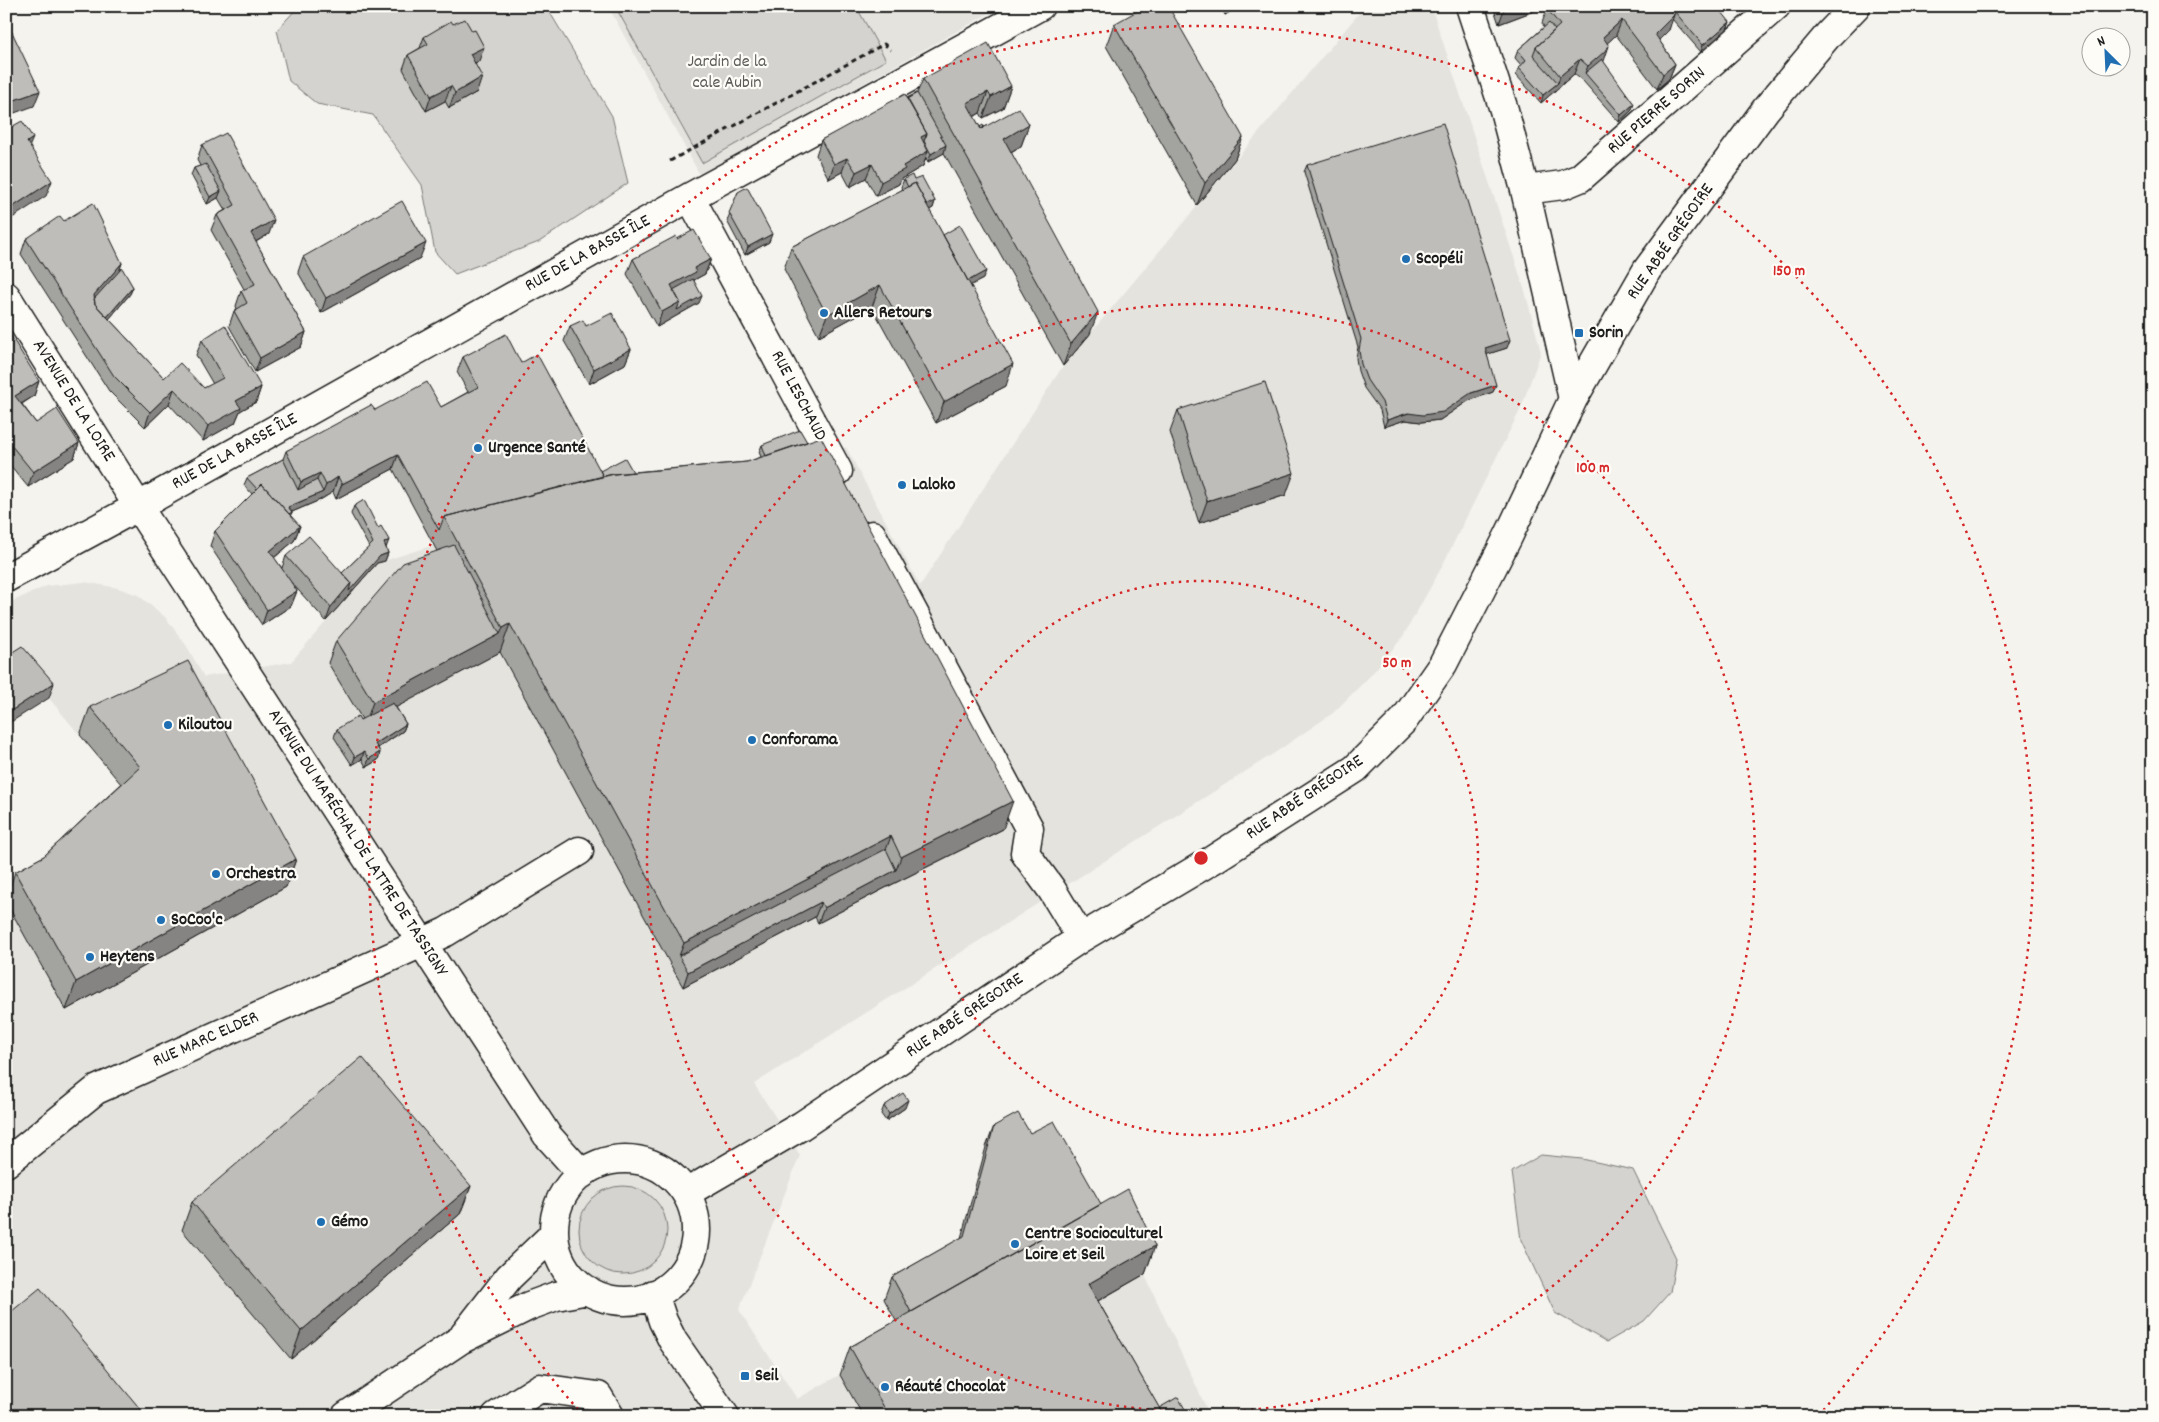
<svg xmlns="http://www.w3.org/2000/svg" width="2159" height="1422" viewBox="0 0 2159 1422" font-family="Dekko,sans-serif">
<style>
.built{fill:#e4e3de}
.green{fill:#d4d3cf;stroke:#787876}
.lines{fill:none;stroke-linecap:round;stroke-linejoin:round}
.minor-casing{stroke:#1c1c1c;stroke-width:31}
.path{stroke:#1c1c1c;stroke-width:3;stroke-dasharray:5 4;stroke-linecap:butt}
.minor{stroke:#fdfcf7;stroke-width:28}
.wall{fill:#a3a3a0;stroke:#1c1c1c}
.shaded-wall{fill:#858482;stroke:#1c1c1c}
.building{fill:#bebdba;stroke:#1c1c1c}
.ring{fill:none;stroke:#d62828;stroke-width:2.5;stroke-dasharray:2.5 5}
.poi-dot{fill:#1f6fb2;stroke:#fdfcf7;stroke-width:2}
.labels{text-anchor:middle;dominant-baseline:central;stroke-width:4.5;stroke-linejoin:round;paint-order:stroke}
.park-label{font-size:18px;fill:#5c5c5b;stroke:#fdfcf7}
.street-label{font-size:18px;fill:#1c1c1c;stroke:#fdfcf7}
.poi-label{font-size:18px;font-weight:bold;fill:#1c1c1c;stroke:#fdfcf7;text-anchor:start}
.centre{fill:#d62828;stroke:#fdfcf7;stroke-width:2.5}
.ring-label{font-size:15px;text-anchor:middle;font-weight:bold;fill:#d62828;stroke:#fdfcf7;stroke-width:4.5;stroke-linejoin:round;paint-order:stroke}
</style>
<rect width="100%" height="100%" fill="#f4f3ee"/>
<filter id="ink" filterUnits="userSpaceOnUse"><feTurbulence type="fractalNoise" baseFrequency=".02" numOctaves="2"/><feDisplacementMap in="SourceGraphic" scale="10" xChannelSelector="R" yChannelSelector="G"/><feConvolveMatrix kernelMatrix="1 2 1 2 8 2 1 2 1" color-interpolation-filters="sRGB"/></filter>
<g filter="url(#ink)">
<path class="built" d="M608 6H1002L700 175Z
M1377 6H1431L1525 291 1541 352 1521 408 1439 572 1402 638 1370 676 1333 713 1276 752 754 1084 800 1155 739 1310 797 1399 1118 1217 1210 1416H6V900L130 795 6 647V604L47 586 84 582 118 588 138 595 165 617 186 645 204 677 291 662 377 563 434 545 810 465 846 447 920 586 1063 366 1360 12Z"/>
<path class="green" d="M299 6H546L612 116 628 183 539 242 455 274 435 252 422 185 373 115 317 104 289 81 277 30Z
M615 6H856L886 60 702 163Z
M1541 1155 1582 1159 1633 1170 1676 1258 1670 1292 1644 1321 1607 1342 1555 1313 1521 1240 1512 1172Z
M579 1230a44 44 0 1 1 88 0a44 44 0 1 1-88 0Z"/>
<g class="lines">
<g class="minor-casing">
<path id="minor" d="M1470 6 1504 110 1525 190 1573 399
M1525 190 1563 185 1580 178 1776 6
M690 197 838 471
M6 296 148 522 547 1135 582 1174
M872 535 1029 828 1025 853 1052 890 1081 938
M6 578 139 506 690 197 1040 6
M554 1230a71 71 0 1 1 142 0a71 71 0 1 1-142 0Z
M6 1163 96 1090 446 932 579 851
M686 1193 801 1126 1081 938 1214 859 1355 769 1404 720 1443 664 1508 537 1573 399 1647 270 1766 109 1829 34 1856 6
M654 1294 663 1321 673 1341 725 1416
M464 1335 509 1277 554 1234
M346 1416 460 1340 529 1306 556 1296 588 1290
M496 1416 540 1388 598 1396 610 1416"/>
</g>
<path class="path" d="M670 161 884 44 891 50"/>
<use href="#minor" class="minor"/>
</g>
<path class="wall" d="M1220 6H1240L1225 15Z
M1493 6H1547L1499 24Z
M1547 9 1674 15 1675 12 1698 9 1730 22 1727 29 1701 52 1672 19 1669 30 1659 40 1675 64 1669 79 1657 89 1616 35 1607 43 1603 62 1634 104 1631 111 1619 122 1583 81 1574 74 1541 103 1516 75 1519 68 1521 65 1515 58 1518 50 1544 27 1542 23Z
M1114 24 1243 137 1235 159 1197 205 1106 46Z
M424 37 479 61 475 63 477 92 449 108 445 101 426 111 403 69 408 55 420 48Z
M923 79 1011 86 1003 108 983 118 980 113 974 117 980 127 1029 124 1021 146 1011 152 1090 334 1063 366 944 153 928 162 926 158 923 166 901 179 899 184 876 196 866 178 850 187 842 172 829 179 816 155 821 140 917 93Z
M202 145 269 234 256 242 306 332 301 347 255 372 229 326 234 311 237 309 236 306 241 291 244 289 211 230 217 215 225 210 218 198 207 204 191 175 194 168 200 166 197 160Z
M1307 165 1507 348 1487 354 1493 392 1468 401 1440 420 1421 422 1405 420 1384 427 1380 410 1364 388 1358 371 1356 358 1358 347 1304 172Z
M904 179 914 180 935 201 933 208 929 210 943 235 983 279 971 285 1006 386 936 423 872 307 819 336 784 269 791 247 902 190 901 187Z
M738 192 769 242 745 255 727 221Z
M64 221 122 263 119 271 133 287 130 294 109 319 164 378 204 388 213 384 196 355 202 340 261 387 256 402 240 411 235 423 203 441 169 404 145 427 109 391 21 254 26 239Z
M677 239 711 259 705 274 694 280 699 303 657 327 627 274 633 259Z
M303 257 420 258 321 313 298 272Z
M570 326H586L631 349 625 364 589 384 564 341Z
M6 340 39 381 34 396 22 404 36 423 79 443 74 458 28 487 6 460Z
M463 357 521 363 600 471 633 472 747 462 761 457 759 452 762 445 1003 829 891 885 818 923 815 917 683 987 674 971 500 652 396 707 406 724 403 731 378 748 380 752 378 760 366 767 362 759 352 765 334 737 337 729 362 719 328 663 336 641 437 551 393 469 336 499 333 492 320 500 292 512 290 516 300 526 294 541 274 558 282 568 286 556 342 573 369 547 351 514 354 506 386 548 388 553 385 561 377 563 326 621 290 581 297 591 291 606 262 625 210 546 215 531 252 494 244 485 247 478 283 459 286 451 375 410 441 407 468 392 457 372Z
M1178 410 1286 495 1199 523 1170 432Z
M90 707 296 859 286 887 66 1010 6 902V898L15 872 44 856 121 784 80 735Z
M884 1106 905 1108 886 1121 881 1114Z
M994 1126 1030 1133 1101 1204 1155 1246 1145 1274 1098 1301 1159 1408 1189 1416H863L840 1375 850 1347 896 1321 884 1299 892 1277 961 1238 986 1147Z
M471 1186 460 1214 291 1359 182 1230 192 1202Z"/>
<path class="shaded-wall" d="M1228 6H1240L1225 15Z
M1513 6H1547L1499 24 1504 9Z
M1674 15 1669 30 1650 49 1655 34Z
M1622 20 1616 35 1598 52 1603 37Z
M1730 22 1727 29 1701 52 1703 45Z
M1609 46 1604 61 1599 67 1585 73 1588 66Z
M484 47 479 61 465 68 470 54Z
M1580 59 1574 74 1541 103 1543 95 1558 83 1560 76Z
M1675 64 1669 79 1657 89 1663 74Z
M482 77 477 92 449 108 455 93Z
M451 86 445 101 426 111 431 96Z
M1011 86 1003 108 983 118 991 97Z
M40 91 34 106 6 116V103Z
M988 92 980 113 959 125 967 103Z
M1634 104 1631 111 1619 122 1621 115Z
M1029 124 1021 146 996 160 1004 139Z
M927 134 921 149V137Z
M1243 137 1235 159 1197 205 1205 183Z
M33 138 27 152V142Z
M946 145 944 153 928 162 931 154Z
M928 151 923 166 901 179 899 184 876 196 881 182 903 166Z
M847 158 842 172 829 179 834 164Z
M872 164 866 178 850 187 856 172Z
M52 181 46 196 6 222V214L8 210Z
M221 191 218 198 207 204 210 197Z
M935 201 933 208 917 216 920 209Z
M274 220 269 234 245 248 251 233Z
M772 234 769 242 745 255 748 247Z
M426 243 420 258 321 313 326 298Z
M711 259 705 274 692 281 671 297V285L694 268Z
M122 263 117 278 92 306 94 295Z
M986 271 983 279 958 292 961 284Z
M880 285 872 307 819 336 827 315Z
M133 287 130 294 100 330 103 322Z
M702 296 699 303 657 327 662 312 680 302Z
M1098 312 1090 334 1063 366 1071 344Z
M306 332 301 347 255 372 260 358Z
M1510 340 1507 348 1482 356 1485 348Z
M631 349 625 364 589 384 594 369Z
M1013 364 1006 386 936 423 944 402Z
M39 381 34 396 16 407 15 396Z
M1496 385 1493 392 1468 401 1440 420 1421 422 1405 420 1384 427 1387 420Z
M261 387 256 402 240 411 235 423 203 441 208 426 236 401Z
M174 389 169 404 145 427 150 412Z
M79 443 74 458 28 487 33 472Z
M398 455 393 469 336 499 342 484Z
M320 473 314 487 295 497 301 482Z
M1294 473 1286 495 1199 523 1207 501Z
M338 477 333 492 320 500 292 512 289 519 288 507 323 492 326 485Z
M300 526 294 541 264 566 270 551Z
M389 540 386 548 384 543Z
M388 553 385 561 377 563 326 621 331 607 351 583 380 556Z
M297 591 291 606 262 625 267 610Z
M510 624 500 652 365 724 373 702 500 634 503 628Z
M54 683 49 698 6 725V714Z
M406 724 403 731 373 751 375 744Z
M364 752 362 759 352 765 355 757Z
M380 752 378 760 366 767 369 759Z
M1013 801 1003 829 891 885 818 923 824 908 896 870 901 857Z
M891 836 881 864 679 956 684 943Z
M296 859 286 887 66 1010 76 982Z
M821 902 815 917 683 987 688 972Z
M908 1100 905 1108 886 1121 889 1114Z
M471 1186 460 1214 291 1359 301 1331Z
M1155 1246 1145 1274 1078 1312 1088 1284Z"/>
<path class="building" d="M1146 6H1168L1243 137 1205 183 1114 24Z
M1503 6H1513L1504 9Z
M1550 6H1666L1674 15 1655 34 1675 64 1663 74 1622 20 1603 37 1609 46 1604 52 1588 66 1580 59 1560 76 1536 47 1560 25 1547 9Z
M1682 6H1695L1698 9 1702 6H1717L1730 22 1703 45 1675 12Z
M465 19 472 31 475 30 484 47 470 54 482 77 455 93 451 86 431 96 408 55 428 44 424 37 451 21 453 24Z
M1549 23 1555 30 1536 47 1533 55 1558 83 1543 95 1519 68 1526 60 1518 50Z
M11 30 40 91 6 103V32Z
M988 43 1011 86 991 97 988 92 967 103 981 129 1019 108 1029 124 1004 139 1098 312 1071 344 923 79Z
M1602 59 1634 104 1621 115 1585 73Z
M917 93 946 145 931 154 924 141 927 134 907 99Z
M905 94 927 134 921 137 928 151 903 166 905 169 881 182 872 164 856 172 847 158 834 164 821 140Z
M22 121 33 138 27 142 52 181 8 210 6 208V130Z
M1443 123 1510 340 1485 348 1496 385 1471 393 1443 412 1423 415 1408 413 1387 420 1382 402 1367 380 1361 364 1359 350 1361 339 1307 165Z
M983 125 984 128 981 129 980 127Z
M226 133 274 220 251 233 306 332 260 358 234 311 247 303 241 291 255 284 217 215 235 205 202 145Z
M206 164 221 191 210 197 194 168Z
M912 175 914 180 922 177 935 201 927 205 915 183 908 187 904 179Z
M915 183 1013 364 944 402 880 285 827 315 791 247Z
M747 187 772 234 748 247 729 213 738 192Z
M402 201 426 243 326 298 303 257Z
M93 203 122 263 94 295 95 304 164 378 180 363 204 388 223 378 202 340 225 325 261 387 236 401 241 408 208 426 174 389 150 412 114 376 26 239 60 216 64 221Z
M960 225 986 271 968 281 943 235Z
M694 230 711 259 694 268 696 272 671 285 680 302 662 312 633 259 676 236 677 239Z
M122 268 133 287 107 317 95 304 94 299Z
M693 279 702 296 677 310 680 302 673 290Z
M612 313 631 349 594 369 570 326 583 320 586 326Z
M506 334 521 363 537 354 603 476 444 517 439 530 398 455 342 484 338 477 326 485 320 473 301 482 286 451 371 405 375 410 427 382 441 407 478 387 463 357Z
M11 336 39 381 15 396 36 423 57 409 79 443 33 472 6 439V340Z
M1265 382 1294 473 1207 501 1178 410Z
M800 430 807 442 766 456 762 445Z
M821 437 1013 801 901 857 891 836 684 943 510 624 503 628 444 517 614 474 747 462Z
M625 458 633 472 614 474 603 476 600 471Z
M283 459 298 490 317 480 323 492 288 507 292 512 289 514 262 484 257 489 247 478Z
M262 484 300 526 270 551 297 591 267 610 215 531Z
M364 500 378 528 381 526 389 540 384 543 388 553 380 556 349 591 351 583 342 573 373 543 354 506Z
M309 536 351 583 331 607 286 556Z
M454 545 500 634 373 702 336 641 403 563Z
M22 646 54 683 6 714V652L8 655Z
M188 661 296 859 76 982 15 872 44 856 140 767 90 707Z
M393 703 406 724 375 744 380 752 369 759 364 752 355 757 337 729 358 716 360 720Z
M886 849 896 870 824 908 821 902 688 972 679 956Z
M362 1057 471 1186 301 1331 192 1202Z
M903 1093 908 1100 889 1114 884 1106Z
M1018 1113 1030 1133 1054 1121 1101 1204 911 1312 892 1277 964 1236 994 1126Z
M1128 1189 1155 1246 1088 1284 1164 1416H889L850 1347Z
M40 1288 146 1416H6V1316Z
M1178 1397 1189 1416H1164L1159 1408Z"/>
</g>
<g class="ring">
<circle cx="1201" cy="858" r="277"/>
<circle cx="1201" cy="858" r="554"/>
<path d="M583 1415A832 832 0 1 1 1819 1415"/>
</g>
<g class="poi-dot">
<circle cx="1406" cy="259" r="5"/>
<circle cx="824" cy="313" r="5"/>
<rect x="1574" y="328" width="10" height="10" rx="2.5"/>
<circle cx="478" cy="448" r="5"/>
<circle cx="902" cy="485" r="5"/>
<circle cx="168" cy="725" r="5"/>
<circle cx="752" cy="740" r="5"/>
<circle cx="216" cy="874" r="5"/>
<circle cx="161" cy="920" r="5"/>
<circle cx="90" cy="957" r="5"/>
<circle cx="321" cy="1222" r="5"/>
<circle cx="1015" cy="1244" r="5"/>
<rect x="740" y="1371" width="10" height="10" rx="2.5"/>
<circle cx="885" cy="1387" r="5"/>
</g>
<g class="labels">
<g class="park-label">
<text x="727" y="62">Jardin de la<tspan x="727" dy="21">cale Aubin</tspan></text>
</g>
<g class="street-label">
<text transform="translate(1657 111) rotate(-41)">RUE PIERRE SORIN</text>
<text transform="translate(1671 242) rotate(-55)">RUE ABBÉ GRÉGOIRE</text>
<text transform="translate(588 254) rotate(-29)">RUE DE LA BASSE ÎLE</text>
<text transform="translate(798 396) rotate(62)">RUE LESCHAUD</text>
<text transform="translate(73 401) rotate(58)">AVENUE DE LA LOIRE</text>
<text transform="translate(235 452) rotate(-29)">RUE DE LA BASSE ÎLE</text>
<text transform="translate(1305 798) rotate(-34)">RUE ABBÉ GRÉGOIRE</text>
<text transform="translate(357 843) rotate(57)">AVENUE DU MARÉCHAL DE LATTRE DE TASSIGNY</text>
<text transform="translate(965 1016) rotate(-34)">RUE ABBÉ GRÉGOIRE</text>
<text transform="translate(206 1040) rotate(-24)">RUE MARC ELDER</text>
</g>
<g class="poi-label">
<text x="1416" y="259">Scopéli</text>
<text x="834" y="313">Allers Retours</text>
<text x="1589" y="333">Sorin</text>
<text x="488" y="448">Urgence Santé</text>
<text x="912" y="485">Laloko</text>
<text x="178" y="725">Kiloutou</text>
<text x="762" y="740">Conforama</text>
<text x="226" y="874">Orchestra</text>
<text x="171" y="920">SoCoo'c</text>
<text x="100" y="957">Heytens</text>
<text x="331" y="1222">Gémo</text>
<text x="1025" y="1234">Centre Socioculturel<tspan x="1025" dy="21">Loire et Seil</tspan></text>
<text x="755" y="1376">Seil</text>
<text x="895" y="1387">Réauté Chocolat</text>
</g>
</g>
<circle cx="1201" cy="858" r="8" class="centre"/>
<g class="ring-label">
<text x="1789" y="275">150 m</text>
<text x="1593" y="472">100 m</text>
<text x="1397" y="667">50 m</text>
</g>
<rect width="2159" height="1422" fill="none" stroke="#fdfcf7" stroke-width="25"/>
<rect x="12" y="12" width="2134" height="1397" fill="none" stroke="#1c1c1c" stroke-width="2" filter="url(#ink)"/>
<g transform="translate(2106 52) rotate(336)"><circle r="24" fill="#fdfcf7" stroke="#a3a29f"/>
<path d="M0-4L9 19L0 12L-9 19Z" fill="#1f6fb2"/>
<text y="-8" font-size="14" font-weight="bold" text-anchor="middle" fill="#1c1c1c">N</text>
</g>
</svg>
